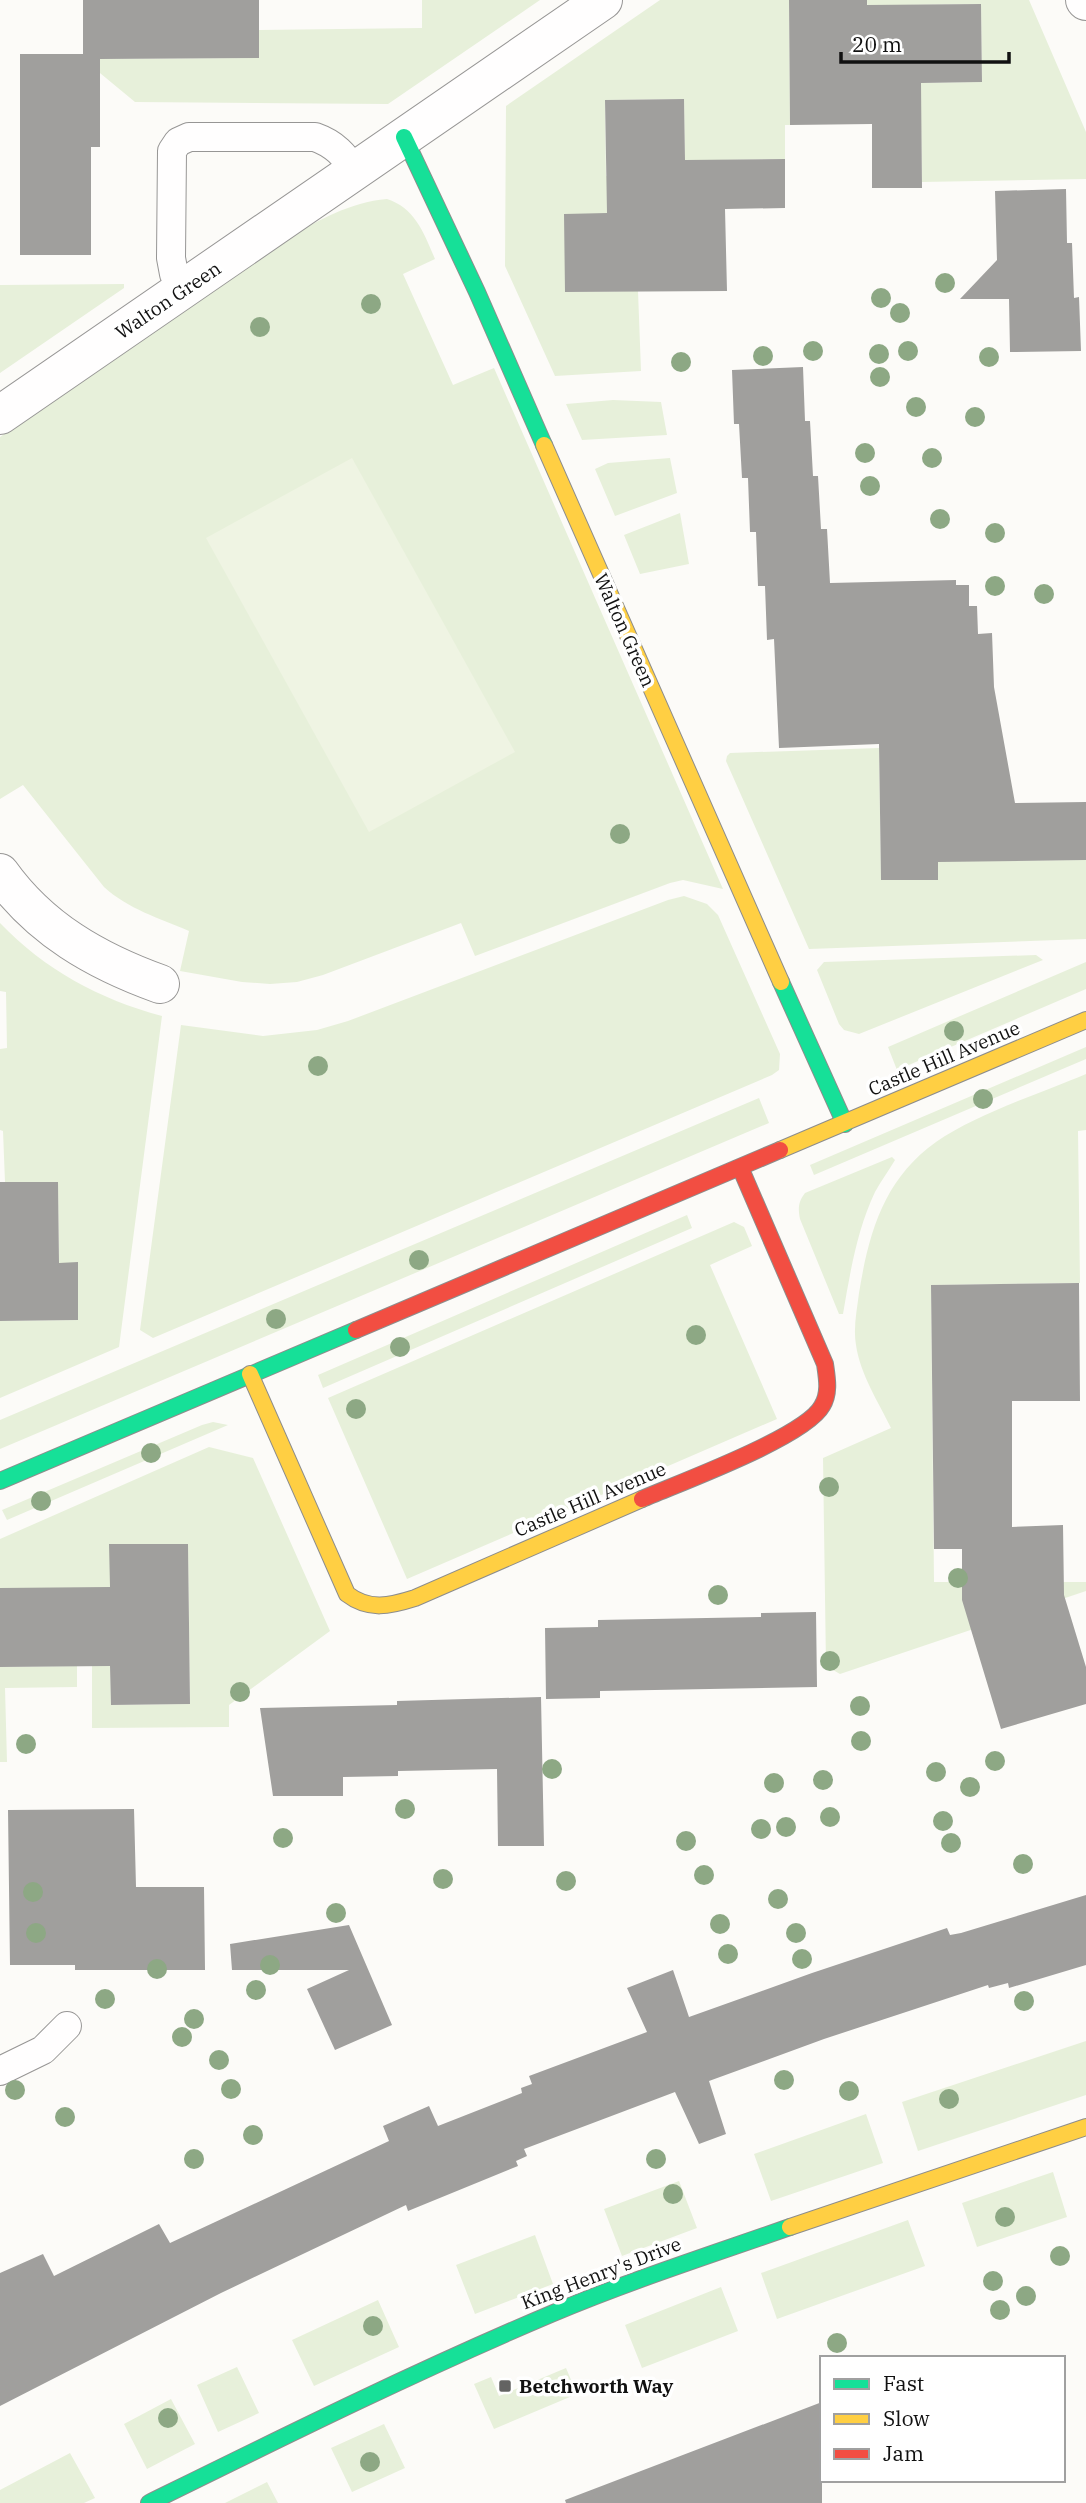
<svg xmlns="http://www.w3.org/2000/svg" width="1086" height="2503" viewBox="0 0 1086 2503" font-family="'IBM Plex Serif',serif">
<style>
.green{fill:#e7f0da}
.pitch{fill:#eff4e3}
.building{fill:#a09f9d}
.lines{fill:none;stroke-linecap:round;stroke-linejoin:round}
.lane-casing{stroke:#979695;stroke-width:30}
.street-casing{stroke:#979695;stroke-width:40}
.fast-casing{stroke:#8d8d8c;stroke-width:18}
.slow-casing{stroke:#8d8d8c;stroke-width:18}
.jam-casing{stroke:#8d8d8c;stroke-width:18}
.lane{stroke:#fffefe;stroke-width:28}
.street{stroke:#fffefe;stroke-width:38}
.fast{stroke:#16e098;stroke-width:16}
.slow{stroke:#ffcf43;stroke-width:16}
.jam{stroke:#f24e42;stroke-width:16}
.tree{fill:#8da884}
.poi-dot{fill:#636362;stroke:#fff;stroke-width:2.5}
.labels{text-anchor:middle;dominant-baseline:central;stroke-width:7;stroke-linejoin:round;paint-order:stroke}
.street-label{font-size:19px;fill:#111;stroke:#fff}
.poi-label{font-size:19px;font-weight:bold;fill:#111;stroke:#fff;text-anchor:start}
</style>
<rect width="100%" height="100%" fill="#fcfbf8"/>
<path class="green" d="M422 0H540L388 104 135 102 83 59 259 58V30L422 28Z
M660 0H789L790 125H785V159L722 160 685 173 684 99 605 100 606 176H628L565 292 638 291 641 371 555 376 505 266 506 106Z
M867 0H1029L1086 132V179L922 182 921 125 908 83 982 82 981 4 905 5 868 28Z
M387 199C415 208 424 233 435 259L403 274 453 385 494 368 723 889 683 880 670 883 475 956 461 923 323 975 297 982 270 984 242 982 180 971 189 931C159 918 128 909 104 887L23 785 0 799V437L287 238C318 221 350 202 387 199Z
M124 284V288L0 373V285Z
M613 400 661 402 667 435 582 440 566 404Z
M670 458 677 493 615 516 595 469 608 463Z
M680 513 689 564 640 574 624 535Z
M879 748 881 880H937L938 861 1086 860V939L809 949 726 761 727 756 730 753Z
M684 896 707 904 718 915 780 1054 779 1070 772 1075 153 1338 140 1330 181 1025 263 1036 317 1030 348 1021 668 900Z
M0 923C45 970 99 999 162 1016L119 1347 0 1398V1321L78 1320V1263H59L58 1182H5L3 1131 0 1130V1049L7 1048 6 992 0 991Z
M1036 955 1043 960 859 1034 844 1030 839 1024 817 970 824 962Z
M1086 962V989L897 1070 888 1047Z
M1086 1047V1059L814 1175 810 1165Z
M1086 1074V1130L1078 1131 1080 1283 931 1285 934 1582H1086V1591L840 1674 826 1666 823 1458 891 1428C879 1403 860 1374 856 1345 853 1328 857 1310 859 1293 869 1232 884 1179 936 1142 978 1113 1039 1094 1086 1074Z
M759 1098 769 1123 0 1449V1420Z
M892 1157 895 1160C889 1170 881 1181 875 1192 857 1230 850 1273 843 1314H839L800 1219C798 1209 798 1202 805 1193Z
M687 1215 692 1228 323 1388 318 1375Z
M734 1222 744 1227 752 1246 710 1265 777 1419 407 1579 328 1398Z
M213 1422 228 1425 7 1520 2 1510 202 1425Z
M209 1447 253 1458 330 1631 229 1705V1727L92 1728V1660L110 1639 111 1705 190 1704 188 1544 110 1545V1609L0 1588V1539Z
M77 1666V1687L5 1688 7 1762H0V1667Z
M1086 2041V2095L918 2151 902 2102Z
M866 2114 883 2163 771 2201 754 2154Z
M1053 2172 1067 2217 977 2247 962 2203Z
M679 2181 697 2228 622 2256 604 2209Z
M908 2220 925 2266 777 2319 761 2273Z
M535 2235 553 2284 475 2314 456 2265Z
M721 2287 738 2331 642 2368 625 2325Z
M378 2300 399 2347 314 2386 292 2340Z
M237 2367 259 2413 218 2432 197 2385Z
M566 2368 577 2394 494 2429 474 2384 491 2377 499 2396Z
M171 2399 195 2444 147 2469 124 2424Z
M384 2424 405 2468 352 2492 331 2448Z
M70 2453 95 2498 84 2503H0V2490Z
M267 2482 278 2503H225Z"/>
<path class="pitch" d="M352 458 515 752 369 832 206 538Z"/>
<path class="building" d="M83 0H259V58L100 59V147H91V255H20V54H83Z
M789 0H867V5L981 4 982 82 921 83 922 188H872V124L790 125Z
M684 99 685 160 785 159V208L725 209 727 291 565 292 564 214 607 213 605 100Z
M1066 189 1067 243H1072L1074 298 1079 297 1081 351 1010 352 1009 299H960L997 260 995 191Z
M803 367 805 421H810L813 476H818L821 529H827L830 583 956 580V585H969V606H977L978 634 992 633 994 687 1015 803 1086 802V860L938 862V880H881L879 744 779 748 774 639 767 640 765 586H758L756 532H750L748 478H742L739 424H734L732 370Z
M0 1182H58L59 1263 78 1262V1320L0 1321Z
M1079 1283 1080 1401H1012V1527L1063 1525 1064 1595 1086 1667V1704L1001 1729 962 1600V1549H934L931 1285Z
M109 1544H188L190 1704 111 1705 110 1666 0 1667V1588L110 1587Z
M816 1612 817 1687 600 1691V1698L546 1699 545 1628 598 1627V1620L761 1617V1613Z
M541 1697 544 1846H498L497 1769 398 1771V1776L343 1777V1796H273L260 1708 397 1705V1701Z
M134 1809 136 1887H204L205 1970H75V1965H10L8 1810Z
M1086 1895V1965L1009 1988 1008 1983 989 1988 988 1985 824 2039 709 2081 726 2134 699 2144 675 2092 524 2149 527 2156 516 2161 518 2166 408 2211 406 2205 221 2293 0 2406V2273L43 2254 54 2276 159 2224 170 2243 389 2141 383 2126 429 2106 438 2126 522 2093 521 2088 532 2084 529 2076 647 2032 627 1988 673 1970 689 2017 812 1973 947 1928 950 1935 961 1933Z
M349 1925 392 2025 335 2050 307 1989 349 1970H232L230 1944Z
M822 2402V2503H566L565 2500Z"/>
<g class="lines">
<g class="lane-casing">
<path id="lane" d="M182 290 174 274 171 258 172 151 178 142 189 137H315C335 144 344 155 356 172
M0 2071 43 2050 67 2026"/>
</g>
<g class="street-casing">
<path id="street" d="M1085 0 1086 1
M0 415 603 0
M0 873C40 929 96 961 160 984"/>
</g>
<g class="fast-casing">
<path id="fast" d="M404 137 477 292 544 445
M781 982 845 1124
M0 1481 356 1330
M149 2503C283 2437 414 2372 551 2314 629 2281 710 2255 790 2227"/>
</g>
<g class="slow-casing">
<path id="slow" d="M544 445 781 982
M780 1150 1086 1020
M250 1374 347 1594C369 1611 390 1606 415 1598L642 1499
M790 2227 1086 2127"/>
</g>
<g class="jam-casing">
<path id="jam" d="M356 1330 780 1150
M642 1499C679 1483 805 1437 822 1406 830 1393 827 1378 825 1364L740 1167"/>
</g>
<use href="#lane" class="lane"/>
<use href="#street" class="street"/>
<use href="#fast" class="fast"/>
<use href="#slow" class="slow"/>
<use href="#jam" class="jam"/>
</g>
<g class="tree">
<circle cx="945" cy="283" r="10"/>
<circle cx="881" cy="298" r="10"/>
<circle cx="371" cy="304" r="10"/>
<circle cx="900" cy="313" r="10"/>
<circle cx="260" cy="327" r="10"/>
<circle cx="813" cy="351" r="10"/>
<circle cx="908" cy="351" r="10"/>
<circle cx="879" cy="354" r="10"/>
<circle cx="763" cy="356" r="10"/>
<circle cx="989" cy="357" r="10"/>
<circle cx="681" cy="362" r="10"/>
<circle cx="880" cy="377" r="10"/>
<circle cx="916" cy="407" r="10"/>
<circle cx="975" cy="417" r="10"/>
<circle cx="865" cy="453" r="10"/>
<circle cx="932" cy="458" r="10"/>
<circle cx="870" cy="486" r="10"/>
<circle cx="940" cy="519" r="10"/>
<circle cx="995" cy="533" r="10"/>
<circle cx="995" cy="586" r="10"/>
<circle cx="1044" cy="594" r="10"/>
<circle cx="620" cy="834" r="10"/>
<circle cx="954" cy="1031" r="10"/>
<circle cx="318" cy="1066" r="10"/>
<circle cx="983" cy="1099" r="10"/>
<circle cx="419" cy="1260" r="10"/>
<circle cx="276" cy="1319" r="10"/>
<circle cx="696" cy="1335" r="10"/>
<circle cx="400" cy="1347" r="10"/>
<circle cx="356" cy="1409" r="10"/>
<circle cx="151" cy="1453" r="10"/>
<circle cx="829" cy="1487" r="10"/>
<circle cx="41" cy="1501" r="10"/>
<circle cx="958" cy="1578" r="10"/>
<circle cx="718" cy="1595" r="10"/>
<circle cx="830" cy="1661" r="10"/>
<circle cx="240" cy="1692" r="10"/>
<circle cx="860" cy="1706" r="10"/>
<circle cx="861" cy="1741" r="10"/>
<circle cx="26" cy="1744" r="10"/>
<circle cx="995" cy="1761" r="10"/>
<circle cx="552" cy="1769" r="10"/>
<circle cx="936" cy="1772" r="10"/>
<circle cx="823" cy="1780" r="10"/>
<circle cx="774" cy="1783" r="10"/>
<circle cx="970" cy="1787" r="10"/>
<circle cx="405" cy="1809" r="10"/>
<circle cx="830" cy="1817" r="10"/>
<circle cx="943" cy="1821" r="10"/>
<circle cx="786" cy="1827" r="10"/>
<circle cx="761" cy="1829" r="10"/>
<circle cx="283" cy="1838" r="10"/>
<circle cx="686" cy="1841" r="10"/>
<circle cx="951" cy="1843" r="10"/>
<circle cx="1023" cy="1864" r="10"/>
<circle cx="704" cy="1875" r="10"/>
<circle cx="443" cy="1879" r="10"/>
<circle cx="566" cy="1881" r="10"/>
<circle cx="33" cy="1892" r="10"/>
<circle cx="778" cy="1899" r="10"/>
<circle cx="336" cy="1913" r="10"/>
<circle cx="720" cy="1924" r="10"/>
<circle cx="36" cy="1933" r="10"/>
<circle cx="796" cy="1933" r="10"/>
<circle cx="728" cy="1954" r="10"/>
<circle cx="802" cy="1959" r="10"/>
<circle cx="270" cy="1965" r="10"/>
<circle cx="157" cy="1969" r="10"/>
<circle cx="256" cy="1990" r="10"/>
<circle cx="105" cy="1999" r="10"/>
<circle cx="1024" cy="2001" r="10"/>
<circle cx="194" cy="2019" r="10"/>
<circle cx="182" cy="2037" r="10"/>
<circle cx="219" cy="2060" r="10"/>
<circle cx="784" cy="2080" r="10"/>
<circle cx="231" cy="2089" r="10"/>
<circle cx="15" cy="2090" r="10"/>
<circle cx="849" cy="2091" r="10"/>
<circle cx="949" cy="2099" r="10"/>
<circle cx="65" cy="2117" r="10"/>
<circle cx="253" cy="2135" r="10"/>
<circle cx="194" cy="2159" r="10"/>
<circle cx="656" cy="2159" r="10"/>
<circle cx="673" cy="2194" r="10"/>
<circle cx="1005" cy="2217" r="10"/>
<circle cx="1060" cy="2256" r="10"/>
<circle cx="993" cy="2281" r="10"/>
<circle cx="1026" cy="2296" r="10"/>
<circle cx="1000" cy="2310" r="10"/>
<circle cx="373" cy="2326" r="10"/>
<circle cx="837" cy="2343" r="10"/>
<circle cx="168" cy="2418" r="10"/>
<circle cx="370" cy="2462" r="10"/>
</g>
<rect class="poi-dot" x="498" y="2379" width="14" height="14" rx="3.5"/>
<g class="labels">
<g class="street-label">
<text transform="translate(168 300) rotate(-34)">Walton Green</text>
<text transform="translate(625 630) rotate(66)">Walton Green</text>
<text transform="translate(944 1058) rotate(-23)">Castle Hill Avenue</text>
<text transform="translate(590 1499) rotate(-23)">Castle Hill Avenue</text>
<text transform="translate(601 2273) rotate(-21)">King Henry's Drive</text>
</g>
<g class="poi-label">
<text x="519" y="2386">Betchworth Way</text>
</g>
</g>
<rect x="820" y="2356" width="245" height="126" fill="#ffffff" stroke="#a0a0a0" stroke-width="2"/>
<rect x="834" y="2379" width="35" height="10" fill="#16e098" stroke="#a0a0a0" stroke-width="2"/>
<text x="883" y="2391" font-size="21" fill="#111111">Fast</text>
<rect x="834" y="2414" width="35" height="10" fill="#ffcf43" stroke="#a0a0a0" stroke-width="2"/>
<text x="883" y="2426" font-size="21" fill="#111111">Slow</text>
<rect x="834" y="2449" width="35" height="10" fill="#f24e42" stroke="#a0a0a0" stroke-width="2"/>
<text x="883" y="2461" font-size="21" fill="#111111">Jam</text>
<path d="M841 52v10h168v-10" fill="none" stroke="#111111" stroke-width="3.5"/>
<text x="852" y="52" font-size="21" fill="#111111" stroke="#ffffff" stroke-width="5" paint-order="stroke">20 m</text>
</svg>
